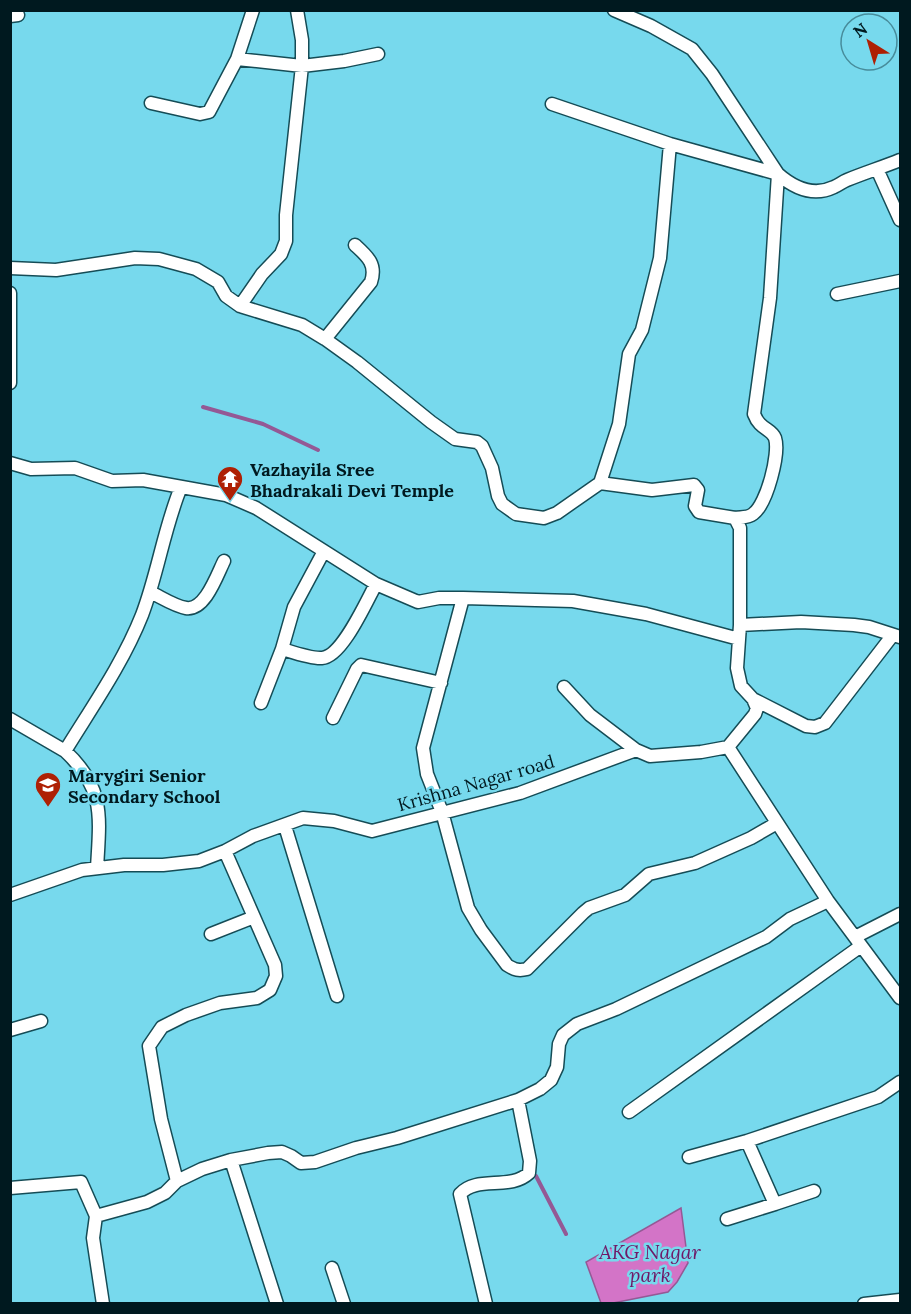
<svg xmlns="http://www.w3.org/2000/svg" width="911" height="1314" viewBox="0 0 911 1314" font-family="Lora,serif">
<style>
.water{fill:#d374c7;stroke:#945995;stroke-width:1.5}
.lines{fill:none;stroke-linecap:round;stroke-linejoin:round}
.stream{stroke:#945995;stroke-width:4}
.minor-casing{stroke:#154c56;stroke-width:15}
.minor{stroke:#fff;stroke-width:12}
.labels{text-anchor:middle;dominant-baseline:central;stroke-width:5;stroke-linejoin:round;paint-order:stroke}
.poi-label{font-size:18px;font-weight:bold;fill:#00191f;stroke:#77d9ed;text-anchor:start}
.street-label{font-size:18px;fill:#00191f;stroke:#77d9ed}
.water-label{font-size:20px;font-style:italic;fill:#6f1967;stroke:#77d9ed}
</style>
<rect width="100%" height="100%" fill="#77d9ed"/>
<path class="water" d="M681 1208 688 1263 677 1282 668 1292 613 1303H601L586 1262Z"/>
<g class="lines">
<path class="stream" d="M203 407 263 424 318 450
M536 1176 566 1234"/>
<g class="minor-casing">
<path id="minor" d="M614 10 651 26 692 49 712 74 778 174C794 188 813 197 834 187 839 185 842 182 847 180 864 173 883 167 900 160
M10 16 18 15
M237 59 253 10
M151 103 200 114 209 112 237 59 302 66 344 61 378 54
M552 104 670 144 778 174
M670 144 660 258 642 330 629 354 619 424 600 483 652 490 694 485 698 490 695 506 699 512 735 518 740 528V625L737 668 741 686 753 699 757 708 755 714 728 747
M877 169 900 220
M10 268 56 270 135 258 159 259 196 269 218 282 226 296 240 306 302 325 325 339 357 362 431 422 455 439 477 442 482 446 492 468 498 496 502 504 516 514 544 518 557 513 600 483
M10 293V383
M837 294 900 281
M240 306 262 274 281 254 286 241V215L302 66V40L297 10
M325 339 371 282C377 264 367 256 355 245
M10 463 31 469 75 468 112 481 143 480 226 495 256 508 376 584 418 602 439 598H463L573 601 646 614 739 639
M735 518C741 517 748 518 753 514 767 504 780 453 775 438 771 428 760 430 754 414L770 298 778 174
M150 592C161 597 174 606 186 608 205 611 217 575 224 561
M463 598 423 748 427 774 442 812 468 908 481 930 507 965C515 970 519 971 527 969L583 913 589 908 625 895 649 874 695 863 751 838 777 823
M740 625 801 622 854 625 869 627 900 637
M282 649C292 652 312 659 322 658 342 657 366 602 376 584
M564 687 590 715 636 750
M753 699 806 726 815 727 825 723 892 636
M261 703 282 649 294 607 324 551
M333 718 357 669 361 665 441 683
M10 719 65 751C92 707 123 663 142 615 158 573 164 528 181 487
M65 751C105 788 100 816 97 868
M285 826 337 996
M10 895 82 870 124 865H163L199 861 225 851 253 836 303 818 334 821 372 831 520 793 636 750 650 756 701 752 728 747 828 901 900 998
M211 934 254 917
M855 937 900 914
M10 1030 41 1021
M629 1112 861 946
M689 1157 747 1141 878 1097 900 1082
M231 1160 277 1304
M177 1181 161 1119 149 1046 162 1027 186 1015 220 1003 257 998 270 990 276 976 275 965 225 851
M10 1188 81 1182 96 1216
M775 1204 814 1191
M727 1219 775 1204 747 1141
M332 1268 344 1304
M103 1304 93 1238 96 1216 147 1202 165 1193 177 1181 202 1169 231 1160 268 1153 282 1152 291 1156 301 1163 315 1162 356 1148 397 1138 518 1100 540 1089 551 1080 557 1067 559 1044 563 1035 577 1024 616 1009 766 937 790 919 828 901
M486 1304 460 1194C477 1175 510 1191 529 1173L530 1161 518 1100
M864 1304 900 1300"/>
</g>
<use href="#minor" class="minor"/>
</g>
<defs>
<g id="temple-pin" transform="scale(1.35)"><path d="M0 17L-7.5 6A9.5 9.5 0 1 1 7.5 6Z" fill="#ae2004" stroke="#77d9ed"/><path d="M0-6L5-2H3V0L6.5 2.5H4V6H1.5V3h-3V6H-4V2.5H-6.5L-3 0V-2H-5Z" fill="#fff"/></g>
<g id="school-pin" transform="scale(1.35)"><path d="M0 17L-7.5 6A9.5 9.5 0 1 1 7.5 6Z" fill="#ae2004" stroke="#77d9ed"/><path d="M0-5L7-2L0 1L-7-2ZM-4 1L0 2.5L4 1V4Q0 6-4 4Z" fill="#fff"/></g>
</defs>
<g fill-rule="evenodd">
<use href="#temple-pin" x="230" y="479"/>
<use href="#school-pin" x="48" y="785"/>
</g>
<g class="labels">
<g class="poi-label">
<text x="250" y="469">Vazhayila Sree<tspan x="250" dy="21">Bhadrakali Devi Temple</tspan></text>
<text x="68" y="775">Marygiri Senior<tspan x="68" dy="21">Secondary School</tspan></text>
</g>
<g class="street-label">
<text transform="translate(476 783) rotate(-16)">Krishna Nagar road</text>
</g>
<g class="water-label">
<text x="650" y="1251">AKG Nagar<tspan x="650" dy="23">park</tspan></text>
</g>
</g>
<rect width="911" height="1314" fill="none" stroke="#00191f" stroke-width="24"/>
<g transform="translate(869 42) rotate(323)"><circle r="28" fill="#77d9ed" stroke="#478c9b" stroke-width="1.5"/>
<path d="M0-4.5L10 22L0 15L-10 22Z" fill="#ae2004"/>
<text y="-9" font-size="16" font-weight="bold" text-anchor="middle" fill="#00191f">N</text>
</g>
</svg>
